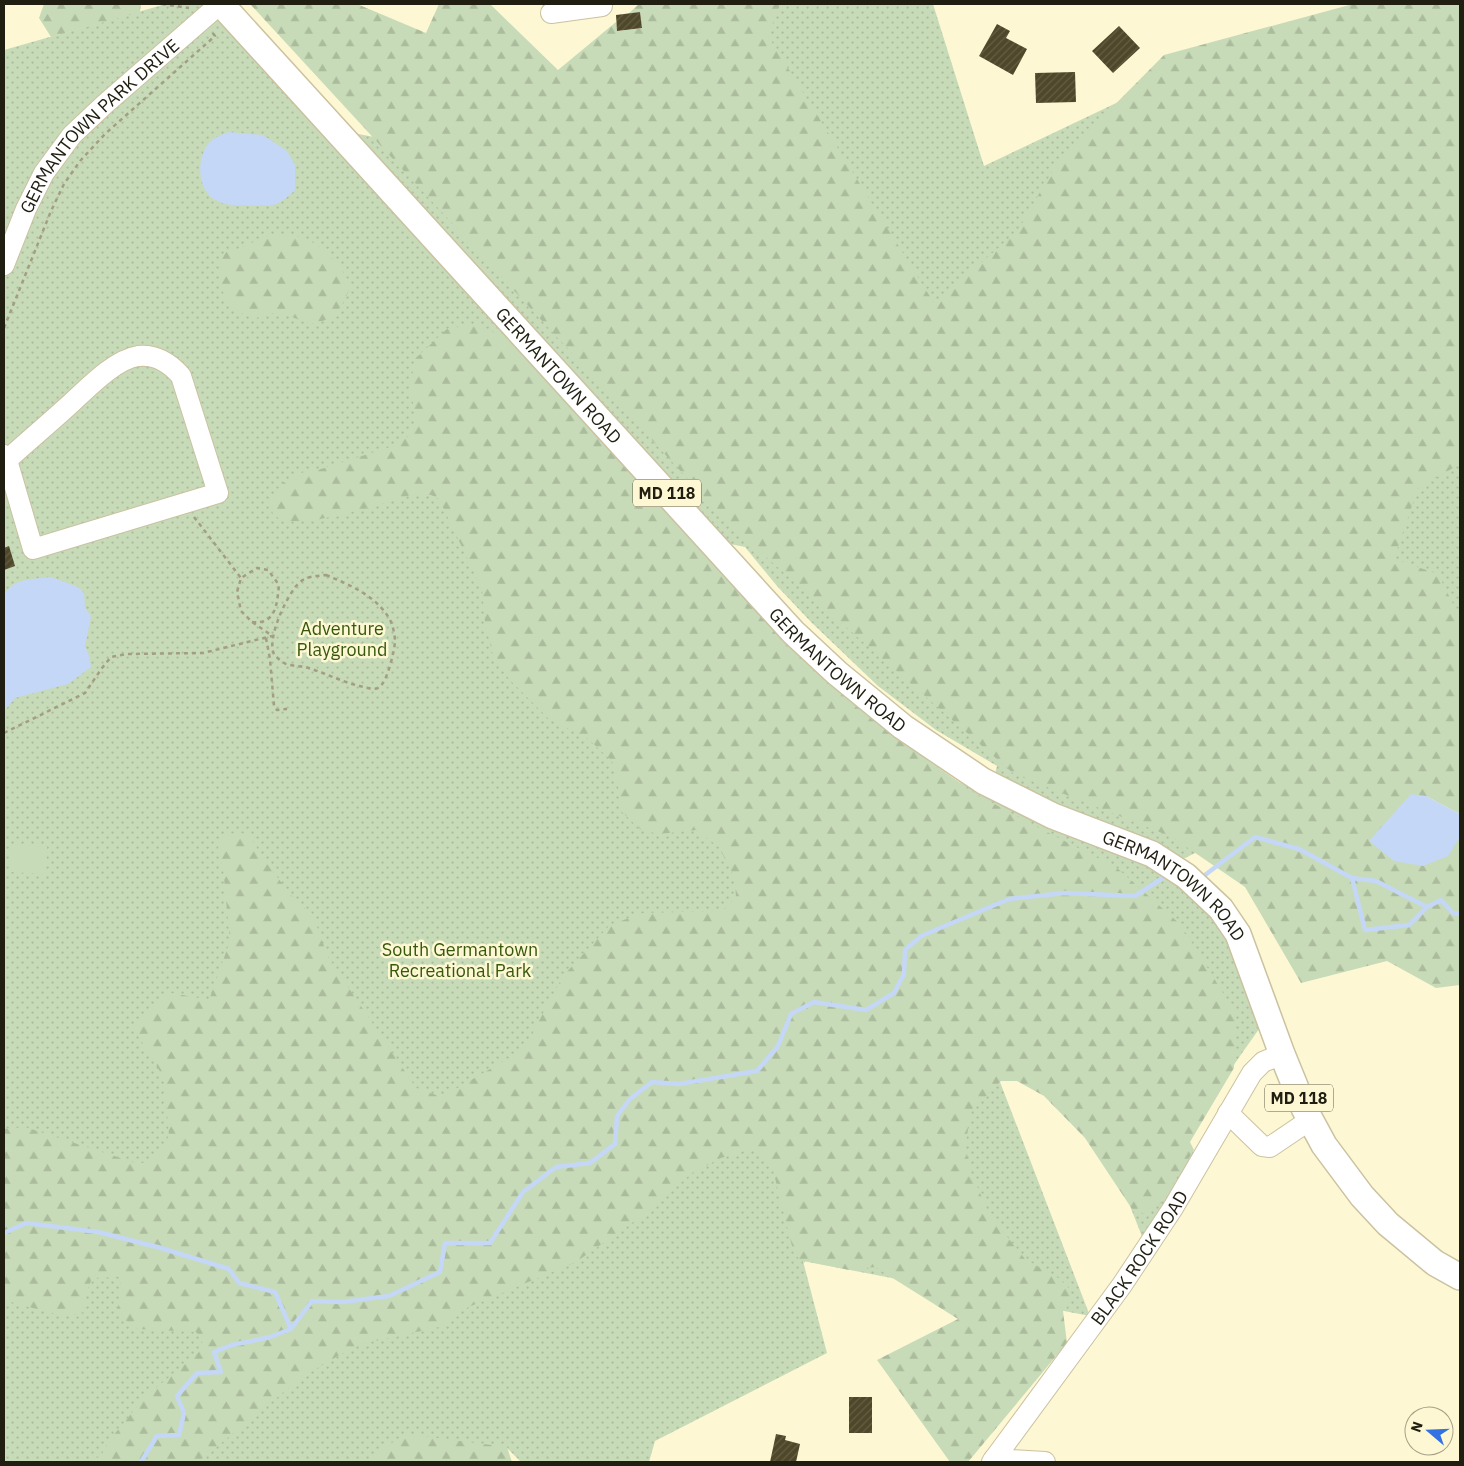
<svg xmlns="http://www.w3.org/2000/svg" width="1464" height="1466" viewBox="0 0 1464 1466" font-family="'IBM Plex Sans',sans-serif">
<style>
.green{fill:url(#green-dots);fill-rule:evenodd}
.forest{fill:url(#forest-firs)}
.pitch{fill:#c7dbb8}
.water{fill:#c5d7f6}
.lines{fill:none;stroke-linecap:round;stroke-linejoin:round}
.stream{stroke:#c5d7f6;stroke-width:4.5}
.building{fill:url(#building-hatch)}
.minor-casing{stroke:#cac2a0;stroke-width:22}
.major-casing{stroke:#cac2a0;stroke-width:28}
.path{stroke:#a39e83;stroke-width:2.5;stroke-dasharray:4 4;stroke-linecap:butt}
.minor{stroke:#fff;stroke-width:20}
.major{stroke:#fff;stroke-width:25}
.labels{text-anchor:middle;dominant-baseline:central;stroke-width:5;stroke-linejoin:round;paint-order:stroke}
.shield{fill:#fef7d3;stroke:#635f4b;stroke-width:1}
.shield-label{font-size:16px;font-weight:bold;fill:#201e11}
.street-label{font-size:18px;fill:#201e11;stroke:#fef7d3}
.park-label{font-size:18px;fill:#36580c;stroke:#fef7d3}
</style>
<defs>
<pattern id="green-dots" width="8" height="8" patternUnits="userSpaceOnUse" patternTransform="scale(1.25)"><rect width="8" height="8" fill="#c7dbb8"/><path d="M2 2h.1M6 6h.1" fill="none" stroke="#abbc9d" stroke-width="1.8" stroke-linecap="round"/></pattern>
<pattern id="forest-firs" width="22" height="20" patternUnits="userSpaceOnUse" patternTransform="scale(1.25)"><rect width="22" height="20" fill="#c7dbb8"/><path d="M5 1l3.5 6h-7zM16 11l3.5 6h-7z" fill="#abbc9d"/></pattern>
<pattern id="building-hatch" width="6" height="6" patternUnits="userSpaceOnUse" patternTransform="scale(1.25)"><rect width="6" height="6" fill="#4e4729"/><path d="M-1 1l2-2M0 6l6-6M5 7l2-2" fill="none" stroke="#645e46"/></pattern>
</defs>
<rect width="100%" height="100%" fill="#fef7d3"/>
<path class="green" d="M166 4H212L348 132 484 158 717 4H933L984 166 1133 95 1460 15V699L1235 834 1162 869C1178 884 1197 899 1212 917 1238 949 1247 991 1259 1029L1226 1076 1189 1141 1197 1164 1145 1244 1076 1069 960 978 1090 1316 803 1261 827 1353 655 1441 649 1462H521L506 1447 454 1462H4V50ZM696 537 745 547 777 586 811 622 878 686 936 730 997 766 990 794 977 791 959 782 895 738 753 606Z"/>
<path class="forest" d="M44 4H141L140 12 51 37 39 18Z
M250 4H357L426 33 439 4H490L558 70 616 22 618 31 642 28 640 12 628 14 639 4H780L768 36 934 303 1017 232 1057 163 1164 55 1353 4H1460V464L1418 488 1394 559 1438 574 1460 618V814L1426 796 1460 837V834V985L1436 988 1387 961 1301 983 1245 887 1172 837 1014 774 733 528Z
M273 234C313 233 333 253 351 285 346 297 339 316 325 320 320 322 316 321 310 325 297 318 270 307 257 318 226 315 207 274 228 250L237 249Z
M481 325 503 338 627 466 721 571 812 669 897 738 964 787 1014 815 1117 868 1181 925 1236 1014 1234 1068 1190 1142 1194 1150 1160 1204 1145 1214 1132 1209 1085 1138 1044 1096 1017 1081H1001L972 1110 965 1145 971 1172 989 1214 1025 1259 1058 1278 1068 1287 1071 1296 1069 1305 1063 1311 1067 1343 968 1462H950L877 1360 958 1319 875 1267 849 1270 805 1261V1263L794 1254 771 1162 750 1149 721 1158 692 1173 639 1218 576 1262 464 1309 439 1327 357 1345 302 1377 198 1462H88L101 1456 108 1442 144 1398 198 1353 203 1340 196 1332 138 1329 117 1314 121 1287 119 1277 92 1278 86 1294 84 1312 69 1316 47 1312 4 1300V1129L25 1127 139 1164 154 1159 169 1136 164 1078 134 1029 147 1009 172 993 209 1000 230 941 223 867 217 850 225 835 240 832 251 838 264 860 298 904 312 913 328 957 416 1088 439 1096 454 1090 524 1049 563 976 610 925 643 913 722 911 736 898 735 879 719 847 696 830 659 834 641 830 622 812 620 795 612 761 587 738 549 719 511 681 494 660 485 622 482 589 439 499 431 495 417 493 365 509 316 520 284 522 273 514C272 511 271 505 271 502 275 483 300 470 318 470L390 447 409 436 416 417 410 389 415 359 448 328Z
M405 1434 507 1447 512 1462H364Z"/>
<path class="pitch" d="M11 844 47 847 46 874 10 872Z"/>
<path class="water" d="M228 132 263 135 287 151 295 165V190C289 196 281 203 273 205 268 206 231 206 226 204 222 203 215 200 212 198 197 185 197 159 208 144 213 138 221 135 228 132Z
M51 577 78 587 84 593 85 608 91 616 85 647 89 655 91 667 68 684 15 698 4 711V596C11 578 34 579 51 577Z
M1411 794 1426 796 1460 814V837L1448 856 1423 866 1394 861 1369 841Z"/>
<g class="lines">
<path class="stream" d="M1205 875 1255 837 1299 849 1352 878 1365 930 1409 925 1427 907 1441 900 1454 914 1460 913
M1352 878 1376 881 1427 907
M4 1233 26 1223 98 1232 161 1248 229 1269 239 1283 275 1292 291 1329
M141 1462 157 1436 179 1435 184 1413 177 1396 197 1373 221 1372 214 1352 232 1345 270 1337 291 1329 312 1301 342 1302 389 1296 440 1272 445 1243H490L523 1192 556 1167 590 1163 615 1144 617 1116 630 1099 652 1082 679 1084 757 1071 778 1046 791 1014 814 1002 866 1010 894 993 904 974 905 950 921 936 1009 899 1065 893 1135 896 1169 874"/>
</g>
<path class="building" d="M640 12 642 28 617 31 616 15Z
M997 24 1010 31 1006 38 1027 49 1013 75 979 56Z
M1119 26 1140 48 1113 73 1092 51Z
M1075 72 1076 102 1036 103 1035 73Z
M9 546 15 566 4 570V548Z
M849 1397H872V1433H849Z
M776 1434 786 1436 785 1440 800 1444 796 1462H770Z"/>
<g class="lines">
<g class="minor-casing">
<g id="minor">
<path d="M551 13 602 6V4"/>
<path id="s1" d="M4 265 26 209 44 173 72 135 105 104 220 4"/>
<path d="M4 455 7 460 33 549 218 493 181 376C170 363 155 354 138 356 113 360 85 391 67 407 47 425 27 442 7 460"/>
<path d="M1228 1113 1262 1146 1270 1147 1310 1120"/>
<path d="M994 1459 1045 1462"/>
<path id="s2" d="M992 1462 1122 1285 1173 1208 1252 1073 1263 1062 1282 1054"/>
</g>
</g>
<g class="major-casing">
<g id="major">
<path id="s3" d="M221 4 793 632 837 673 903 727 983 781 1053 816 1152 854 1186 876 1221 909 1238 934 1282 1054 1304 1108 1324 1145 1362 1196 1388 1224 1435 1263 1460 1277"/>
</g>
</g>
<path class="path" d="M162 4 189 8
M4 328 51 211 64 184 80 161 105 134 215 36 212 32
M194 517 241 578
M326 575C350 585 377 596 390 620 393 625 395 636 395 642 394 652 387 684 378 688 372 690 365 687 359 686 340 681 323 672 305 667 299 666 292 666 286 664 282 662 277 658 274 654 266 639 288 592 300 582 307 576 317 576 326 575Z
M252 622C276 625 277 604 279 585L268 570 257 568 241 578 237 592 241 611 252 622 271 635
M266 638 270 659 274 706 277 710 287 709
M4 733 85 693 102 668 111 657 127 654 203 653 272 636"/>
<use href="#minor" class="minor"/>
<use href="#major" class="major"/>
</g>
<g class="labels">
<g class="shield">
<rect x="633" y="479.5" width="68" height="27" rx="4"/>
<rect x="1265" y="1084.5" width="68" height="27" rx="4"/>
</g>
<g class="shield-label">
<text x="667" y="493">MD 118</text>
<text x="1299" y="1098">MD 118</text>
</g>
<g class="street-label">
<text stroke="none"><textPath href="#s1" startOffset="172">GERMANTOWN PARK DRIVE</textPath></text>
<text stroke="none"><textPath href="#s3" startOffset="502">GERMANTOWN ROAD</textPath></text>
<text stroke="none"><textPath href="#s3" startOffset="908">GERMANTOWN ROAD</textPath></text>
<text stroke="none"><textPath href="#s3" startOffset="1312">GERMANTOWN ROAD</textPath></text>
<text stroke="none"><textPath href="#s2" startOffset="252">BLACK ROCK ROAD</textPath></text>
</g>
<g class="park-label">
<text x="342" y="628">Adventure<tspan x="342" dy="21">Playground</tspan></text>
<text x="460" y="949">South Germantown<tspan x="460" dy="21">Recreational Park</tspan></text>
</g>
</g>
<rect width="1464" height="1466" fill="none" stroke="#201e11" stroke-width="10"/>
<g transform="translate(1429 1431) rotate(289)"><circle r="24" fill="#fef7d3" stroke="#a5a085"/>
<path d="M0-4L9 19L0 12L-9 19Z" fill="#3373e1"/>
<text y="-8" font-size="14" font-weight="bold" text-anchor="middle" fill="#201e11">N</text>
</g>
</svg>
